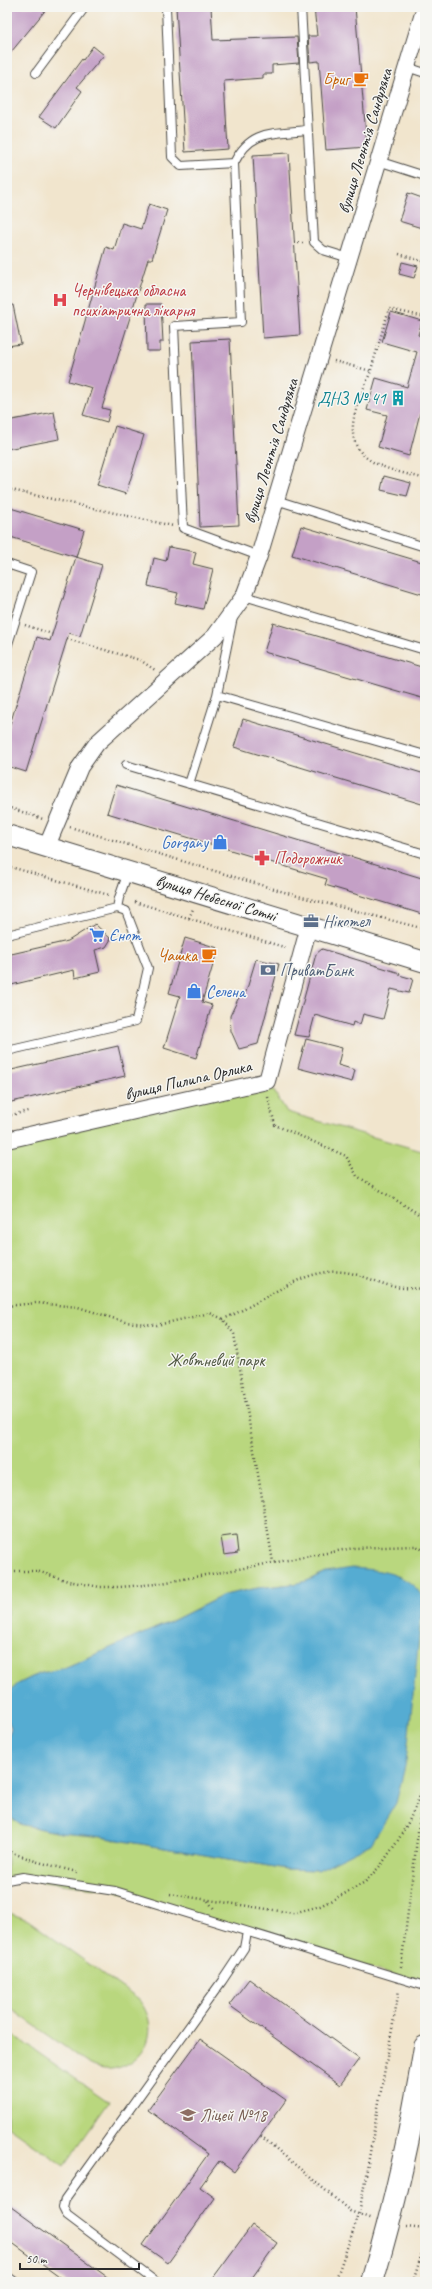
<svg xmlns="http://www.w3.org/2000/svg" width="432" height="2289" viewBox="0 0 432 2289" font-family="Caveat,sans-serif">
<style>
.green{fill:#b9d77e;stroke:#728154}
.water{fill:#55acd2;stroke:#406c7e}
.building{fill:#c4a0c6}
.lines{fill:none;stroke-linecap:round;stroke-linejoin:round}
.service-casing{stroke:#494743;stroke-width:10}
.minor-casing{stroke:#494743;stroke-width:18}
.tertiary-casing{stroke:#494743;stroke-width:22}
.secondary-casing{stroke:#494743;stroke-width:24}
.path{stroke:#494743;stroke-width:2.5;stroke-dasharray:1 3;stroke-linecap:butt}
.service{stroke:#fff;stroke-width:8}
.minor{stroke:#fff;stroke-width:16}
.tertiary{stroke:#fff;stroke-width:20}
.secondary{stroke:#fff;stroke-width:22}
.labels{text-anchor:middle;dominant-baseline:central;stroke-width:3;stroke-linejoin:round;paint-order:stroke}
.food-label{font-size:17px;fill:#c56008;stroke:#f6f6f2;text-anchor:end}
.street-label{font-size:17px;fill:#2b2b2b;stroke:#f6f6f2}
.health-label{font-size:17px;fill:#be3a42;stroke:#f6f6f2;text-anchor:start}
.culture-label{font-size:17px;fill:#0d838f;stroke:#f6f6f2;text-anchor:end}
.shop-label{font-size:17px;fill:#366cbe;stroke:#f6f6f2;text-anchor:start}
.service-label{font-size:17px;fill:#4e5e75;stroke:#f6f6f2;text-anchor:start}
.park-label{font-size:17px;fill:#4e5640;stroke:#f6f6f2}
.education-label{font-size:17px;fill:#785e54;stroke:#f6f6f2;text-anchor:start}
</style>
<rect width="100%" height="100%" fill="#f6f6f2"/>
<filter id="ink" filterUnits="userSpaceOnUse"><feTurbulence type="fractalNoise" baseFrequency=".025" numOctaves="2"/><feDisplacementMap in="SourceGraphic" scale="8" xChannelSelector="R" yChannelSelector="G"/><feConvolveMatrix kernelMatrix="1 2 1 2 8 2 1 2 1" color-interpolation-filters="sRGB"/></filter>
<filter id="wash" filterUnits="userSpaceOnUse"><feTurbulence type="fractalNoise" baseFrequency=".012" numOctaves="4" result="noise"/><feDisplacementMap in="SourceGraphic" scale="16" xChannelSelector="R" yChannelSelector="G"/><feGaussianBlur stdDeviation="0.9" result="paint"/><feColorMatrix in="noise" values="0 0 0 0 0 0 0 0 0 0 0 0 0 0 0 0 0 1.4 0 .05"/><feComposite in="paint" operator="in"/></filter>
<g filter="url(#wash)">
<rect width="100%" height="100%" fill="#f1e5cd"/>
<path class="green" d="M267 1080 287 1112 425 1152V1985L115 1890 7 1878V1814L19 1824 61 1833 95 1836 286 1869 318 1870 325 1572 307 1581 292 1584 258 1588 224 1595 170 1622 64 1668 38 1674 18 1684 7 1694V1139Z
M7 1912 28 1920 139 2000C149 2013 153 2028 147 2043 139 2061 118 2073 99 2068 86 2065 75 2054 65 2047 46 2033 26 2020 7 2006Z
M7 2031 109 2102 64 2166 7 2126Z"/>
<path class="water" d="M353 1568C378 1570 409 1572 423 1598L406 1762 396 1803 371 1844 318 1870 286 1869 95 1836 61 1833 19 1824 7 1814V1739L11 1728 7 1718V1694L18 1684 38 1674 64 1668 170 1622 224 1595 258 1588 292 1584 307 1581 325 1572Z"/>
<g id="blocks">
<path class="building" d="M7 7H48L7 57Z
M176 7H211L213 40 297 37 299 63 272 65V74H263V78L224 81 228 149 185 152Z
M314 7H355L367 147 326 150 319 61 310 62 308 36H317Z
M93 46 104 55 77 87 82 91 56 128 39 117 82 59 83 60Z
M289 153 300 335 263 338 253 155Z
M408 193 425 199V229L399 221Z
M149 204 167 210 152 259H148L102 408 110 410 107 422 83 415 92 388 68 381 106 247 114 250 122 223 141 229Z
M402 262 418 266 414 278 399 274Z
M146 304H161L163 342H160V351H147Z
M13 305 21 344 7 346V306Z
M391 312 422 321 418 335 425 337V415L420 413 409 456 378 447 387 415 367 410 376 378 407 387 417 352 382 342Z
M230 339 239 525 200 527 192 341Z
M54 412 59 439 7 449V421Z
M115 426 144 435 126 494 97 485Z
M384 476 411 483 407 496 381 490Z
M7 507 84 530 76 557 7 536Z
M301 526 425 563V595L292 555Z
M169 547 196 552 193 564 213 569 203 609 175 603 178 593 148 586 154 558 166 561Z
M76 557 102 565 80 636 69 633 26 772 7 766V734L37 637 50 641Z
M273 623 425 668V699L264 652Z
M243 719 425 774V805L234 747Z
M116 785 425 879V915L325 885 327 879 107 813Z
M95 924 111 939 106 947 95 950 100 972 75 978 74 970 7 986V955L68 941Z
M185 938 218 948 202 1002 212 1005 196 1058 164 1048 180 996 169 993Z
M322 949 400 973 399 975 413 979 409 993 391 989 383 1019 363 1014 360 1025 353 1022 352 1026 315 1015 309 1037 294 1035 316 954Z
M256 959 279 964 258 1044 239 1049 231 1031 230 1016 238 999 246 992Z
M306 1039 342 1048 338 1065 355 1070 352 1082 298 1068Z
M118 1046 125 1076 7 1103V1071Z
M236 1535 238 1553 224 1555 221 1537Z
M249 1979 359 2059 340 2085 229 2005Z
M200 2039 286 2100 234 2172 219 2161 200 2187 215 2198 168 2263 143 2245 208 2154 148 2110Z
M7 2204 114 2282H66L7 2239Z
M252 2225 277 2243 249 2282H210Z"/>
</g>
</g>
<g filter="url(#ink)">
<use href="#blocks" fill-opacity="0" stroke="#494743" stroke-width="1"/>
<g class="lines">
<g class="service-casing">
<path id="service" d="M166 7 172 157 181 166 234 163 241 322 174 326 183 528 259 556
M301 7 314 242 323 250 349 258
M407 67 425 73
M36 73 85 7
M378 161 425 176
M234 163C251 129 273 134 307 130
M276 500 425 547
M7 564 31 572 7 647
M244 596 425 650
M217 695 425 755
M126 765 425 854
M189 784 217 695 233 617
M7 935 117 908
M7 1051 136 1021 148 968 126 911 117 908 119 898 128 872
M7 1880 23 1877 115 1891 425 1986
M7 2276 15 2282
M156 2282 67 2215 63 2207 65 2199 222 1981 244 1948 247 1932"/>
</g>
<g class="minor-casing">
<path id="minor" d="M47 846 80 767 97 743 215 636 244 596 259 556 425 7
M7 1140 267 1081 309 926"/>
</g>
<g class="tertiary-casing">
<path id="tertiary" d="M7 835 425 962"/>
</g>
<g class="secondary-casing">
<path id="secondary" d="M372 2282C395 2205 412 2127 425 2047"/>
</g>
<path class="path" d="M294 243H304
M399 254 425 262
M334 361 371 371C359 400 335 443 375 463 390 471 409 474 425 479
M371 370 389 309 425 317
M7 489 173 526
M25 625 52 634
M67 639 140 660 155 670
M7 807 43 819
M70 827 294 895 425 929
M7 866 109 895
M135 902 287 948
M189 918 193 909
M268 1097 275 1125 346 1156 357 1176 417 1213 425 1221
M7 1116 28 1111
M7 1306 36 1303 78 1307 125 1322 157 1325 210 1313 223 1319 234 1334 273 1562
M223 1319C262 1304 301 1267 344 1272 360 1274 376 1282 391 1286 402 1289 414 1288 425 1289
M7 1571H37L68 1581 100 1587H120L156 1584 354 1548 416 1546 425 1551
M7 1851 38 1862 77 1872
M170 1894 293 1913 320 1906 346 1893 365 1882 381 1865 397 1842 409 1821 423 1789 425 1769
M208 1901 215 1910
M401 1967 423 1792
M261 2136 350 2211 372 2219
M406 2227 425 2229
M335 2282 359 2214 399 1990
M413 2282 425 2243"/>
<use href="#service" class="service"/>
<use href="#minor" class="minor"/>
<use href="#tertiary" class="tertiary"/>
<use href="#secondary" class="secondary"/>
</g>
</g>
<defs>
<g id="cafe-bare" transform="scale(1.2)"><path d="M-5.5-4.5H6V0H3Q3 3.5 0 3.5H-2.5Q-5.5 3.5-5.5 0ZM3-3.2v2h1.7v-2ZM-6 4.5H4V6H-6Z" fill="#e8710a" stroke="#f6f6f2" stroke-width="2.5" paint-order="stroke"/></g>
<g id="hospital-bare" transform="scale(1.2)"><path d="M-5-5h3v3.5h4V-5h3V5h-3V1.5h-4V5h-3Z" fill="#e0444e" stroke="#f6f6f2" stroke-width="2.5" paint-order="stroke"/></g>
<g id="building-bare" transform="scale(1.2)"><path d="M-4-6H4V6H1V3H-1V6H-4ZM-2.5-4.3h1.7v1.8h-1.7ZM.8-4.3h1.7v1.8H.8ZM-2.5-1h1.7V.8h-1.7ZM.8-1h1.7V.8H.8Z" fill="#0f9aa8" stroke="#f6f6f2" stroke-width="2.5" paint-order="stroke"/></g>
<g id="shop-bare" transform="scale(1.2)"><path d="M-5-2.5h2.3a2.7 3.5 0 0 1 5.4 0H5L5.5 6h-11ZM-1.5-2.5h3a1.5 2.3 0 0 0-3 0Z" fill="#3f7fe0" stroke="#f6f6f2" stroke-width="2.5" paint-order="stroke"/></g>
<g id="pharmacy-bare" transform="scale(1.2)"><path d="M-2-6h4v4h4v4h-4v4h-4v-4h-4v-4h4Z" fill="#e0444e" stroke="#f6f6f2" stroke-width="2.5" paint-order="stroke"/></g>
<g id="office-bare" transform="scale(1.2)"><path d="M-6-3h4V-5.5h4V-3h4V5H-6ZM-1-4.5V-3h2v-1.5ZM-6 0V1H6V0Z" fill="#5c6f8a" stroke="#f6f6f2" stroke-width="2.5" paint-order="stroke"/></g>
<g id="supermarket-bare" transform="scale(1.2)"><path d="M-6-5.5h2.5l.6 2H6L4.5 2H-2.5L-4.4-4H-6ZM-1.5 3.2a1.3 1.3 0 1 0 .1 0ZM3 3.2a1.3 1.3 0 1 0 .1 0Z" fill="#3f7fe0" stroke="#f6f6f2" stroke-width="2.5" paint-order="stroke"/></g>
<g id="bank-bare" transform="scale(1.2)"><path d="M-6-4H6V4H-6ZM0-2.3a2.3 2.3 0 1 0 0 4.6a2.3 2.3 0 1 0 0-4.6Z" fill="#5c6f8a" stroke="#f6f6f2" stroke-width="2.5" paint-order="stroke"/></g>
<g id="school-bare" transform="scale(1.2)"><path d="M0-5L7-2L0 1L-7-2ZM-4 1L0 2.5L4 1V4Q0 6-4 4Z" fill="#8d6e63" stroke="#f6f6f2" stroke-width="2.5" paint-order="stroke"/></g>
</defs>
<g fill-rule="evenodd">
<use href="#cafe-bare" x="361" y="79"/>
<use href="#hospital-bare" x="60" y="300"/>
<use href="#building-bare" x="398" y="398"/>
<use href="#shop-bare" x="220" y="842"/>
<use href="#pharmacy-bare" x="262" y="858"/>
<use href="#office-bare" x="311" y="921"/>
<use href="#supermarket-bare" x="97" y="935"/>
<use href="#cafe-bare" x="209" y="955"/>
<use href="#bank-bare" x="268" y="970"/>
<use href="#shop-bare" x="194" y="991"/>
<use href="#school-bare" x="188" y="2115"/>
</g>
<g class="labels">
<g class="food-label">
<text x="349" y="79">Бриг</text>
<text x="197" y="955">Чашка</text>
</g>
<g class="street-label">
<text transform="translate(365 141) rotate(-73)">вулиця Леонтія Сандуляка</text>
<text transform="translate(271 451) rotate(-73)">вулиця Леонтія Сандуляка</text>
<text transform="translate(216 898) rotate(17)">вулиця Небесної Сотні</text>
<text transform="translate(188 1080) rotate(-13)">вулиця Пилипа Орлика</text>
</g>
<g class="health-label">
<text x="72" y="290">Чернівецька обласна<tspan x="72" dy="20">психіатрична лікарня</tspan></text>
<text x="274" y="858">Подорожник</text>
</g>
<g class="culture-label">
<text x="386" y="398">ДНЗ № 41</text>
</g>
<g class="shop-label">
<text x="208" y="842" text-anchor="end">Gorgany</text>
<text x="109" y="935">Єнот</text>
<text x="206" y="991">Селена</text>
</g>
<g class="service-label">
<text x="323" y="921">Нікотел</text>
<text x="280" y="970">ПриватБанк</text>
</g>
<g class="park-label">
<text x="216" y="1360">Жовтневий парк</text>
</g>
<g class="education-label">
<text x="200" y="2115">Ліцей №18</text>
</g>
</g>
<rect width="432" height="2289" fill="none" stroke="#f6f6f2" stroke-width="24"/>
<path d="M20 2263v6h119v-6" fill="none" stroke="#2b2b2b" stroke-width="2"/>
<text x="26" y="2263" font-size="12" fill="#2b2b2b" stroke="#f6f6f2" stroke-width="3" paint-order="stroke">50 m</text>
</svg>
